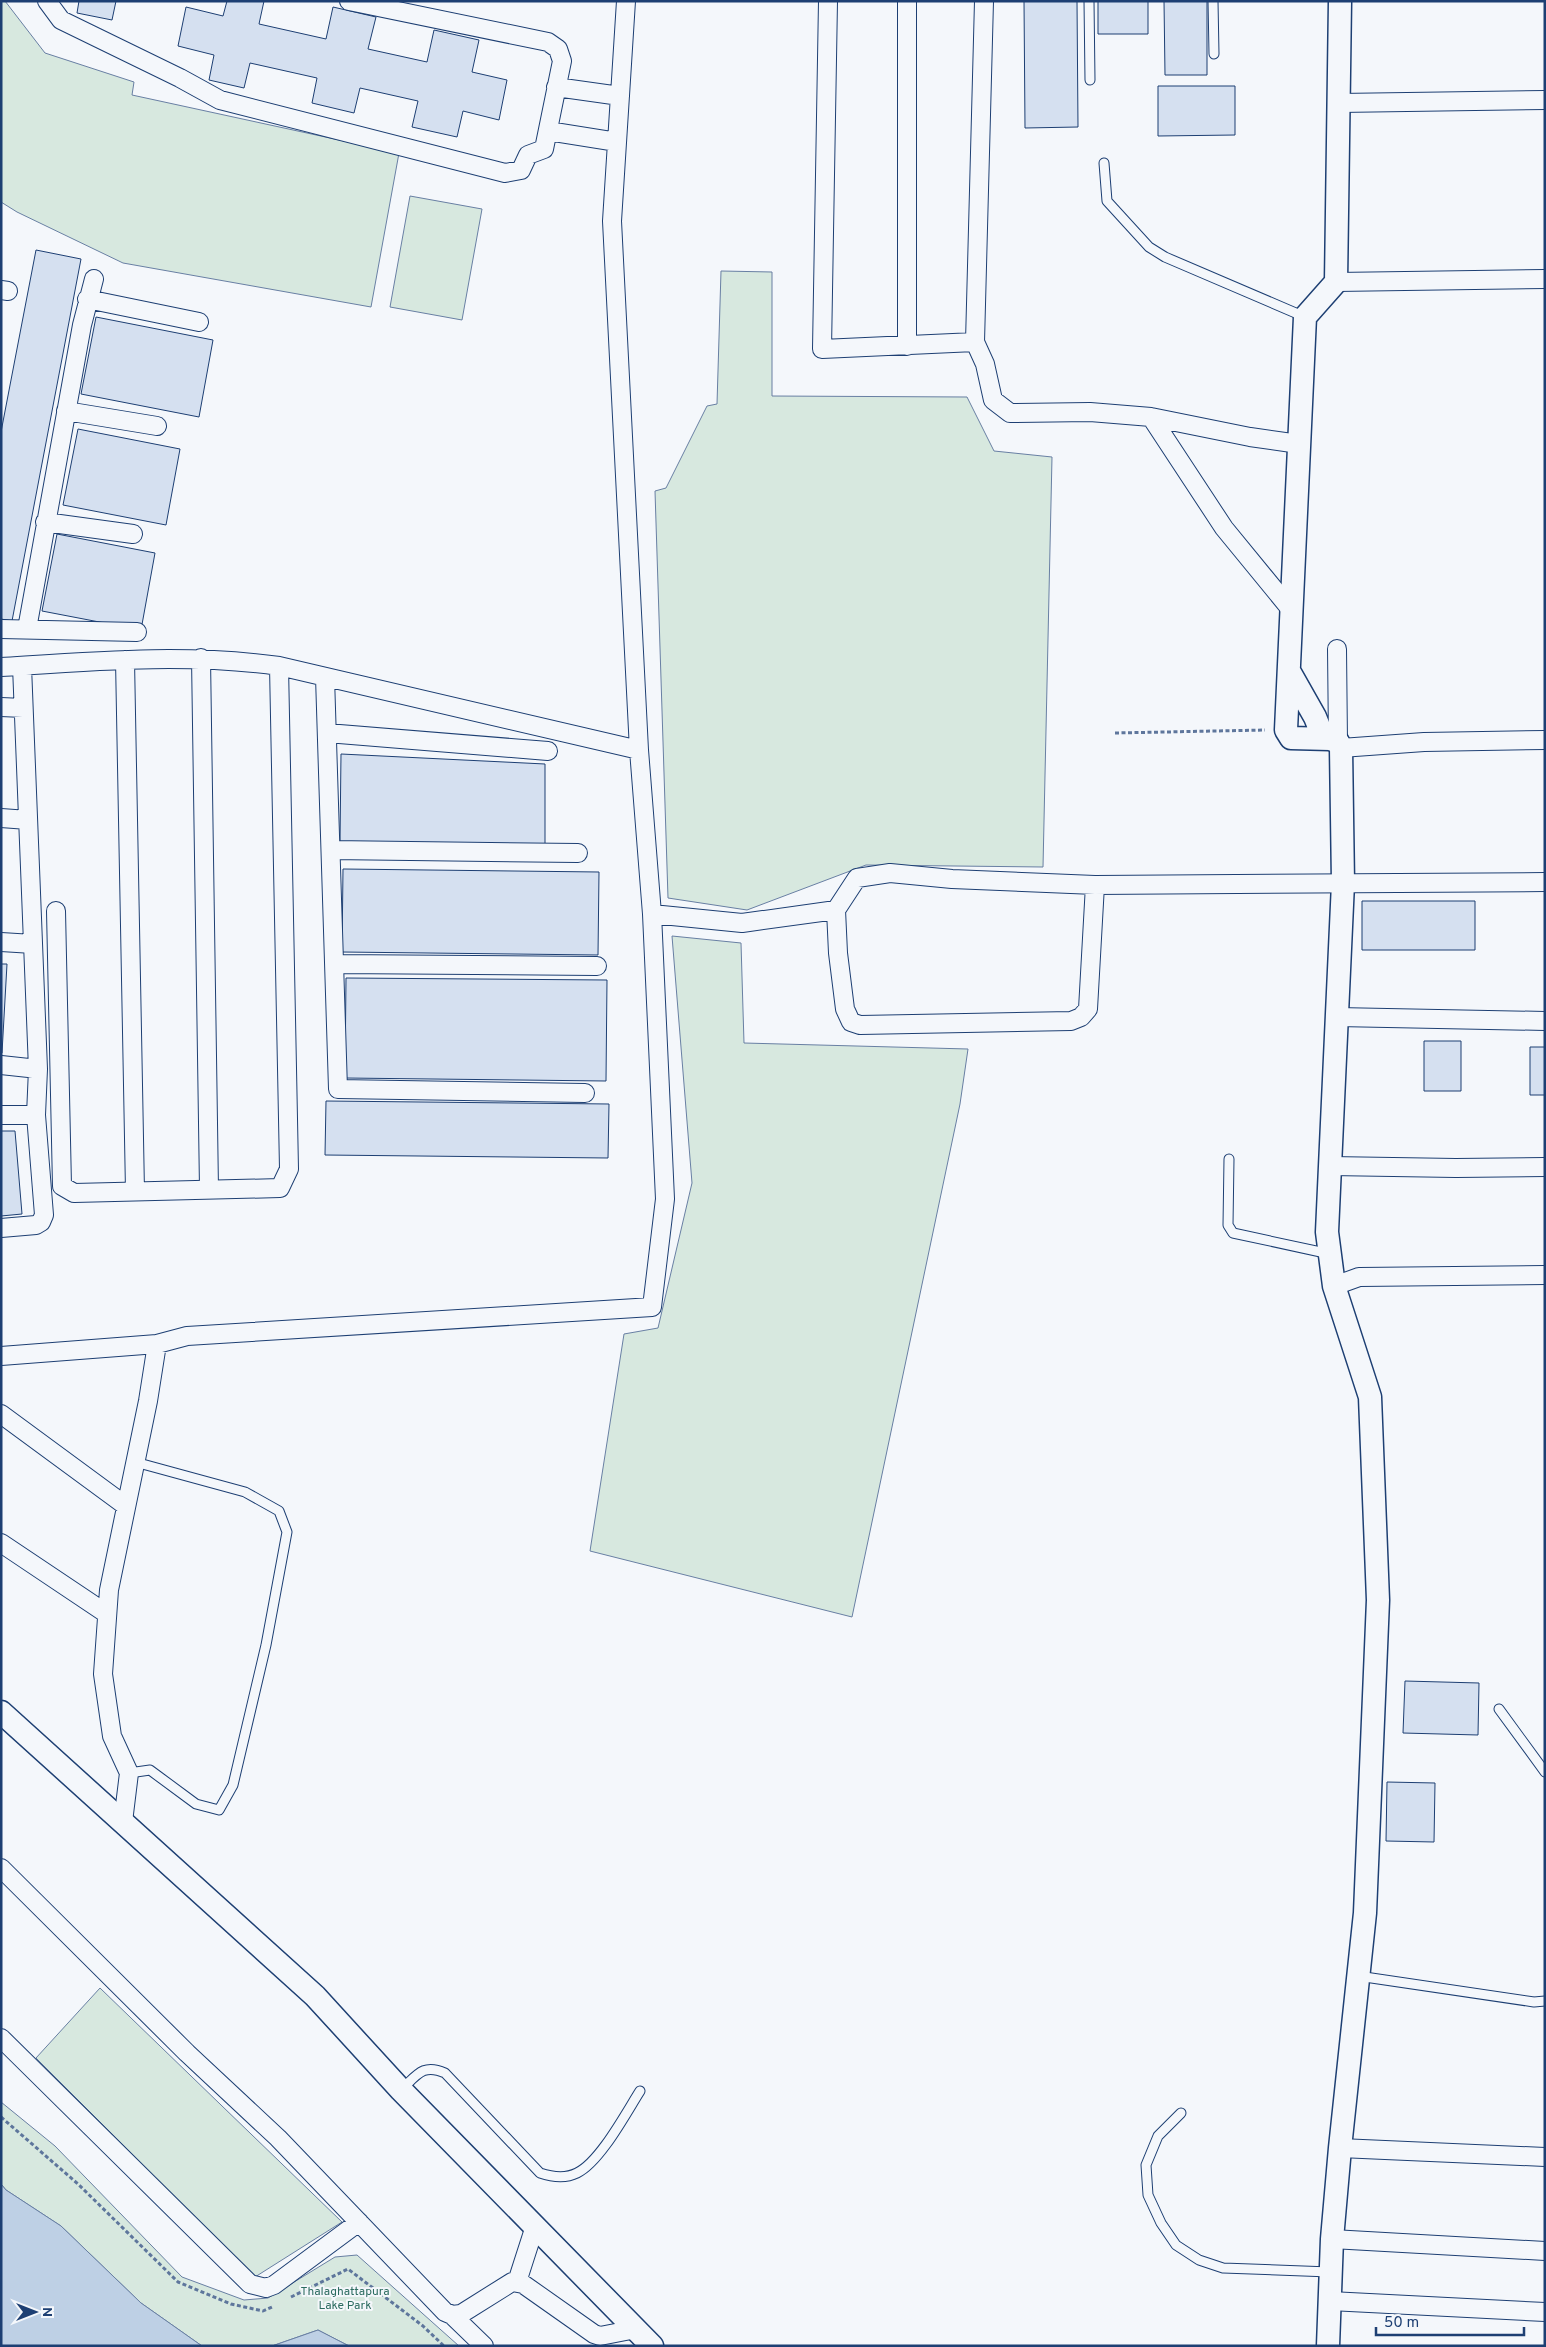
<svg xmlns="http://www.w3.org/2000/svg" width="1546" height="2347" viewBox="0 0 1546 2347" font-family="Overpass,sans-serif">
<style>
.green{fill:#d7e8df;stroke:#687fa3}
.water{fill:#bed0e5;stroke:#687fa3}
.building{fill:#d5e0f0;stroke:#1d3f73}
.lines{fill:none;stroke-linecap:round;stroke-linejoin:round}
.service-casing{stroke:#1d3f73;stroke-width:11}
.minor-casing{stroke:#1d3f73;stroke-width:20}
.tertiary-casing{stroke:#1d3f73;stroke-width:25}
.path{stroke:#5e769c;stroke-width:3;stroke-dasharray:4 2.5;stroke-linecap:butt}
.service{stroke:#f4f7fb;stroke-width:9}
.minor{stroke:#f4f7fb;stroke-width:18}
.tertiary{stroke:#f4f7fb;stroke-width:22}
.labels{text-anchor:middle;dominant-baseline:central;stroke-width:4;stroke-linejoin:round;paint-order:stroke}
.park-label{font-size:12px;fill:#2c6c60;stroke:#f4f7fb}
</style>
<rect width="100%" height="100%" fill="#f4f7fb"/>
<path class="green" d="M1 1H5L45 53 134 82 132 95 399 153 371 307 123 263 17 212 1 202Z
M410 196 482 209 462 320 390 307Z
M721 271 772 272V396L967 397 994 451 1052 457 1043 867 866 865 747 910 668 898 655 491 666 488 707 406 717 404Z
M672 936 741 943 744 1043 968 1049 960 1104 852 1617 590 1551 624 1334 658 1328 692 1183Z
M100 1988 342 2222 255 2277 36 2058Z
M1 2102 55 2146 182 2277 244 2300 268 2298 335 2257 357 2255 459 2346H349L318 2330 272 2346H202L141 2303 61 2226 6 2190 1 2184Z"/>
<path class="water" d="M1 2184 6 2190 61 2226 141 2303 202 2346H1Z
M318 2330 349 2346H272Z"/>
<path class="building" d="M79 1H116L112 20 77 13Z
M227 1H264L259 24 326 39 333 7 376 17 368 49 427 62 434 30 479 40 472 72 507 80 499 120 463 111 457 137 412 127 418 101 360 88 354 113 312 103 317 78 250 63 244 88 209 80 214 55 178 46 186 7 223 16Z
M1024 1H1077L1078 127 1025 128Z
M1098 1H1148V34H1098Z
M1164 1H1207V75H1165Z
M1158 86H1235V135L1158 136Z
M36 250 81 259 12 621 1 619V432Z
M96 317 213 340 199 417 81 394Z
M78 429 180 449 166 525 63 505Z
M57 534 155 553 141 630 42 611Z
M341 754 545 764V845L340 843Z
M343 869 599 872 598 955 342 952Z
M1362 901H1475V950H1362Z
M1 964H7L2 1053H1Z
M346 978 607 980 606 1081 345 1078Z
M1424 1041H1461V1091H1424Z
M1530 1047H1545V1095H1530Z
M326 1101 609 1104 608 1158 325 1155Z
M1 1131H15L22 1214 1 1216Z
M1405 1681 1479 1683 1478 1735 1403 1733Z
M1387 1782 1435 1783 1434 1842 1386 1841Z"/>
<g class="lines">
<g class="service-casing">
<path id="service" d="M1089 1 1090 80
M1213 1 1214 54
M1104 163 1107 201 1149 247 1165 257 1305 317
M1229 1159 1228 1225 1233 1233 1330 1254
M1499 1709 1545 1772
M129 1773 150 1770 196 1804 219 1810 233 1785 266 1645 287 1532 279 1511 245 1492 135 1462
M1358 1976 1534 2002 1545 2001
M401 2090C417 2075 423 2063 445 2073L540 2173C552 2177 565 2179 577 2173 600 2162 626 2113 640 2091
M1181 2113 1158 2136 1146 2165 1148 2195 1161 2223 1176 2245 1199 2260 1223 2268 1330 2272"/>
</g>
<g class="minor-casing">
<path id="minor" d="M47 1 61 20 180 78 220 100 505 173 521 170 528 155 544 149 562 61 558 49 548 42 349 1
M828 1 822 349 975 342 984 1
M907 1V346
M556 87 620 96
M1339 103 1545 100
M548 131 617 142
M1336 282 1545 279
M1 290 8 291
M87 299 199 322
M975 342 985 364 993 400 1010 413 1090 412 1151 417 1250 437 1299 444
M66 411 157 426
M1151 417 1224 528 1292 611
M45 522 133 534
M1 629 137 632
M27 629 82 325 94 279
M1337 649 1338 742
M201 658 209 1189
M125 660 135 1191
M1 667C94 661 187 653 279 666L639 750
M325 677 338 1089 585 1093
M1 707 23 708
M327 733 548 751
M1341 748 1424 742 1545 740
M1 818 28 820
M331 850 578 853
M1095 885 1088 1009 1081 1017 1071 1021 860 1025 851 1022 845 1009 838 953 836 910 857 878 890 873 952 879 1095 885 1545 882
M56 911 62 1186 74 1193 280 1188 289 1169 279 666
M652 914 742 923 836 910
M1 942 33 944
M335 964 597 966
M1337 1017 1545 1021
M1 1065 38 1069
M1 1115H36
M1330 1166 1456 1168 1545 1167
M1 1228 36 1225 41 1222 44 1215 36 1115 38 1069 22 666
M1334 1286 1359 1277 1545 1275
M1 1356 157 1344
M1 1414 126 1506
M1 1543 107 1614
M123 1822 129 1773 112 1736 103 1674 109 1590 148 1401 157 1344 187 1336 652 1307 665 1199 652 914 639 750 612 221 626 1
M1 1868 187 2053 278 2138 445 2312 452 2315 461 2314 512 2282 523 2284 594 2334 600 2336 636 2329
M1 2038 250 2284 266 2288 274 2285 359 2222
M1340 2148 1545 2157
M1332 2239 1545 2251
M517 2282 535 2226
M1330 2301 1545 2312
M452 2315 484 2346"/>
</g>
<g class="tertiary-casing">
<path id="tertiary" d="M1289 671 1315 717 1324 739
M1 1712 315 1996 401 2090 652 2346
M1328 2346 1332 2239 1340 2148 1365 1913 1378 1600 1370 1397 1334 1286 1327 1232 1343 883 1341 748 1338 742 1330 739 1291 738 1286 730 1305 317 1336 282 1340 1"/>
</g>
<path class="path" d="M1115 733 1265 730
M1 2117 78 2184 178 2282 231 2304 263 2311 272 2307
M291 2297 348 2269 423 2326 444 2346"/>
<use href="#service" class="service"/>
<use href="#minor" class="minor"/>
<use href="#tertiary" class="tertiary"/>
</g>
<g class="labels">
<g class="park-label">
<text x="345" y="2292">Thalaghattapura<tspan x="345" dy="14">Lake Park</tspan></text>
</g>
</g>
<rect width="1546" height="2347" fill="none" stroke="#1d3f73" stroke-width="5"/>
<g transform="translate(35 2312) rotate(90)" stroke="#f4f7fb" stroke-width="4" paint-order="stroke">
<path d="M0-4L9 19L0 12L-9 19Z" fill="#1d3f73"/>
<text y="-8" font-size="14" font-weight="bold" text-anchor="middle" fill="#1d3f73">N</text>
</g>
<path d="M1376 2327v8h148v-8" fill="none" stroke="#1d3f73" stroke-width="2.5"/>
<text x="1384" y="2327" font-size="15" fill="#1d3f73" stroke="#f4f7fb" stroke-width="4" paint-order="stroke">50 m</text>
</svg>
